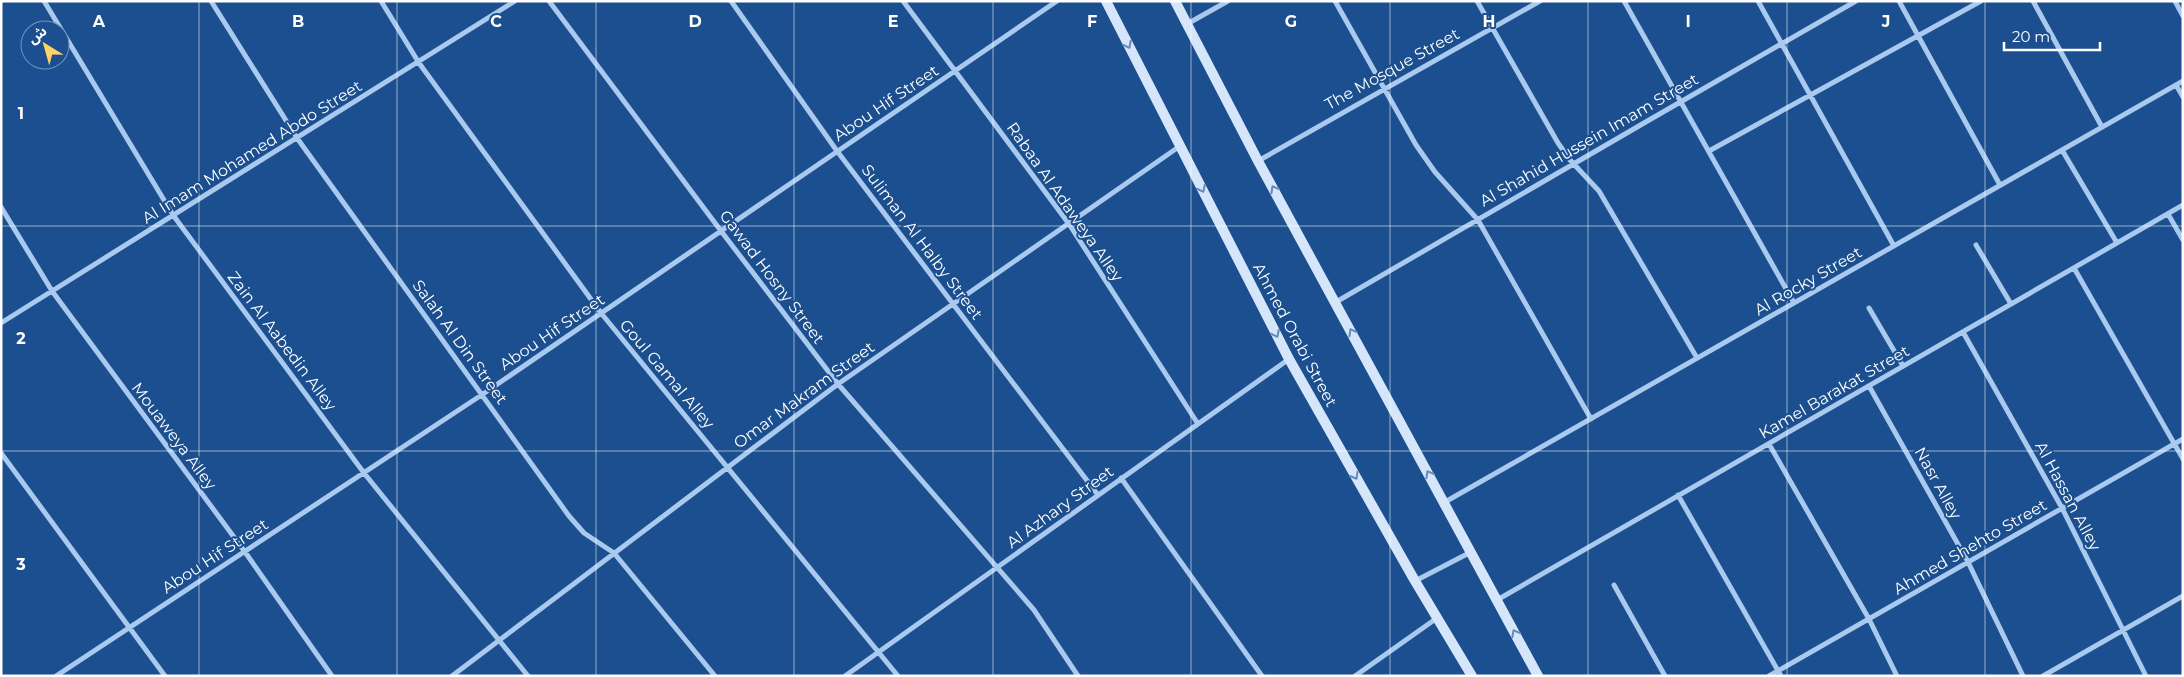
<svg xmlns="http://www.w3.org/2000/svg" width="2184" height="677" viewBox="0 0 2184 677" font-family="Montserrat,'Noto Sans Arabic',sans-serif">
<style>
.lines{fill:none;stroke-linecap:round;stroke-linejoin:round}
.street{stroke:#a9c9ee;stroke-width:5}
.secondary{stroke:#d6e6fa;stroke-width:10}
.oneway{stroke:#668bba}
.grid{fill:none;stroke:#fff;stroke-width:1;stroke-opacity:0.55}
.labels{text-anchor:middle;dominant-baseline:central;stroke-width:4;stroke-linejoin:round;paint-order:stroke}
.street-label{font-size:16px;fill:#fff;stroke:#1b4f8f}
.grid-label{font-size:16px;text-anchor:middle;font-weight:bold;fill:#fff;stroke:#1b4f8f;stroke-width:4;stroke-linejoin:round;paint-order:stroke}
</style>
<rect width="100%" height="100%" fill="#1b4f8f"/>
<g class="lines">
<path class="street" d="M44 1 173 215 364 473 528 676
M211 1 297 138 569 516 584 533 614 553 715 676
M381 1 419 63 601 313 898 676
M549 1 721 231 838 384 1034 610 1078 676
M731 1 837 151 1098 495
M903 1 1069 224 1198 424
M1335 1 1416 145 1435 172 1478 220 1591 419
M1477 1 1558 143 1570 160 1599 191 1697 358
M1624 1 1794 303
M1758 1 1894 246
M1899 1 2000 185
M2033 1 2102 127
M2175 1 2183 16
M1187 24 1228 1
M2176 85 2183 97
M2062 150 2117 243
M1709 151 1981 1
M1258 161 1540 1
M1 207 52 291 245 552 332 676
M2168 214 2183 240
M1976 245 2011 304
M2074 268 2183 459
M1336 302C1509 202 1682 100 1856 1
M1869 308 1903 366
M1 323 515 1
M1963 332 2062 508 2146 676
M1869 386 1968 562 2023 676
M1769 444 1869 619 1897 676
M1 453 165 676
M1121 478 1262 676
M1678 495 1781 676
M1445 502 2183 81
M1415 581 1471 552
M1614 585 1665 676
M1497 600 2183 205
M56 676 483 394 1057 1
M452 676 838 384 1180 146
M845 676 1289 359
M1355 676 1437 618
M1769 676 2183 439
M2043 676 2183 596"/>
<path class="secondary" d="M1106 1 1289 359 1415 581 1472 676
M1175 1 1258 161 1538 676"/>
</g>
<defs><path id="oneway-chevron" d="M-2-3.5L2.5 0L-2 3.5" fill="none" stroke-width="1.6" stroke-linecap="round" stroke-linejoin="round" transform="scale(1.25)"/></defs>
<g class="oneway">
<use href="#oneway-chevron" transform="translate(1128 45) rotate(63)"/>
<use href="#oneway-chevron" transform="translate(1202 189) rotate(63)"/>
<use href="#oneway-chevron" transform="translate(1274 189) rotate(-119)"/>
<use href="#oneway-chevron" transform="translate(1352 332) rotate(-119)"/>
<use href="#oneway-chevron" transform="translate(1276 334) rotate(63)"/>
<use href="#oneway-chevron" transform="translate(1429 474) rotate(-119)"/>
<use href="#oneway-chevron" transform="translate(1355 476) rotate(60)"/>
<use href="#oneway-chevron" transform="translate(1515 633) rotate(-118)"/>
</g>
<path class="grid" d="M199 1V676M397 1V676M596 1V676M794 1V676M993 1V676M1191 1V676M1390 1V676M1588 1V676M1787 1V676M1985 1V676M1 226H2183M1 451H2183"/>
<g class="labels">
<g class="street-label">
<text transform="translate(1392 69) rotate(-29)">The Mosque Street</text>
<text transform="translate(886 103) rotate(-34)">Abou Hif Street</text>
<text transform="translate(1589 140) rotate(-30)">Al Shahid Hussein Imam Street</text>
<text transform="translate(252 152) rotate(-32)">Al Imam Mohamed Abdo Street</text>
<text transform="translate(1065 202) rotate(55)">Rabaa Al Adaweya Alley</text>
<text transform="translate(922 242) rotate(53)">Suliman Al Halby Street</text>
<text transform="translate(772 277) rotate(53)">Gawad Hosny Street</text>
<text transform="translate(1808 281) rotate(-30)">Al Rocky Street</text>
<text transform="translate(552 332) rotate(-34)">Abou Hif Street</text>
<text transform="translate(1295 335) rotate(62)">Ahmed Orabi Street</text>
<text transform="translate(282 341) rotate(53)">Zain Al Aabedin Alley</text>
<text transform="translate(460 342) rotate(54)">Salah Al Din Street</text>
<text transform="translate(667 374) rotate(50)">Goul Gamal Alley</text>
<text transform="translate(1834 392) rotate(-30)">Kamel Barakat Street</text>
<text transform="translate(804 395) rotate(-36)">Omar Makram Street</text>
<text transform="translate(174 436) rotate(53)">Mouaweya Alley</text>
<text transform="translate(1938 483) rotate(61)">Nasr Alley</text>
<text transform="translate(2068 496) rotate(62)">Al Hassan Alley</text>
<text transform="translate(1060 507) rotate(-36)">Al Azhary Street</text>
<text transform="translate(1970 547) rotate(-30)">Ahmed Shehto Street</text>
<text transform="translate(215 556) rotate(-33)">Abou Hif Street</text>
</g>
</g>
<g class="grid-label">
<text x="99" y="27">A</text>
<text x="298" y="27">B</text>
<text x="496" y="27">C</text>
<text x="695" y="27">D</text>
<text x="893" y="27">E</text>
<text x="1092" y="27">F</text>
<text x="1291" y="27">G</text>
<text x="1489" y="27">H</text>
<text x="1688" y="27">I</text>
<text x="1886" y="27">J</text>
<text x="21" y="119">1</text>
<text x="21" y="344">2</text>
<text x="21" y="570">3</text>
</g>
<rect width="2184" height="677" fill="none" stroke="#ffffff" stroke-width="5"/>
<g transform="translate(45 45) rotate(323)"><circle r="24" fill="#1b4f8f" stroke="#7695bc"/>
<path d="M0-4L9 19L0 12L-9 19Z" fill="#ffd166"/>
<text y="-8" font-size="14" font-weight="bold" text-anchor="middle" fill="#ffffff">ش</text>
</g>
<path d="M2004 42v8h96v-8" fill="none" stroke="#ffffff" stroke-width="2.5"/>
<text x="2012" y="42" font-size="15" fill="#ffffff" stroke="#1b4f8f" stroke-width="4" paint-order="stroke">20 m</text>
</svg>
